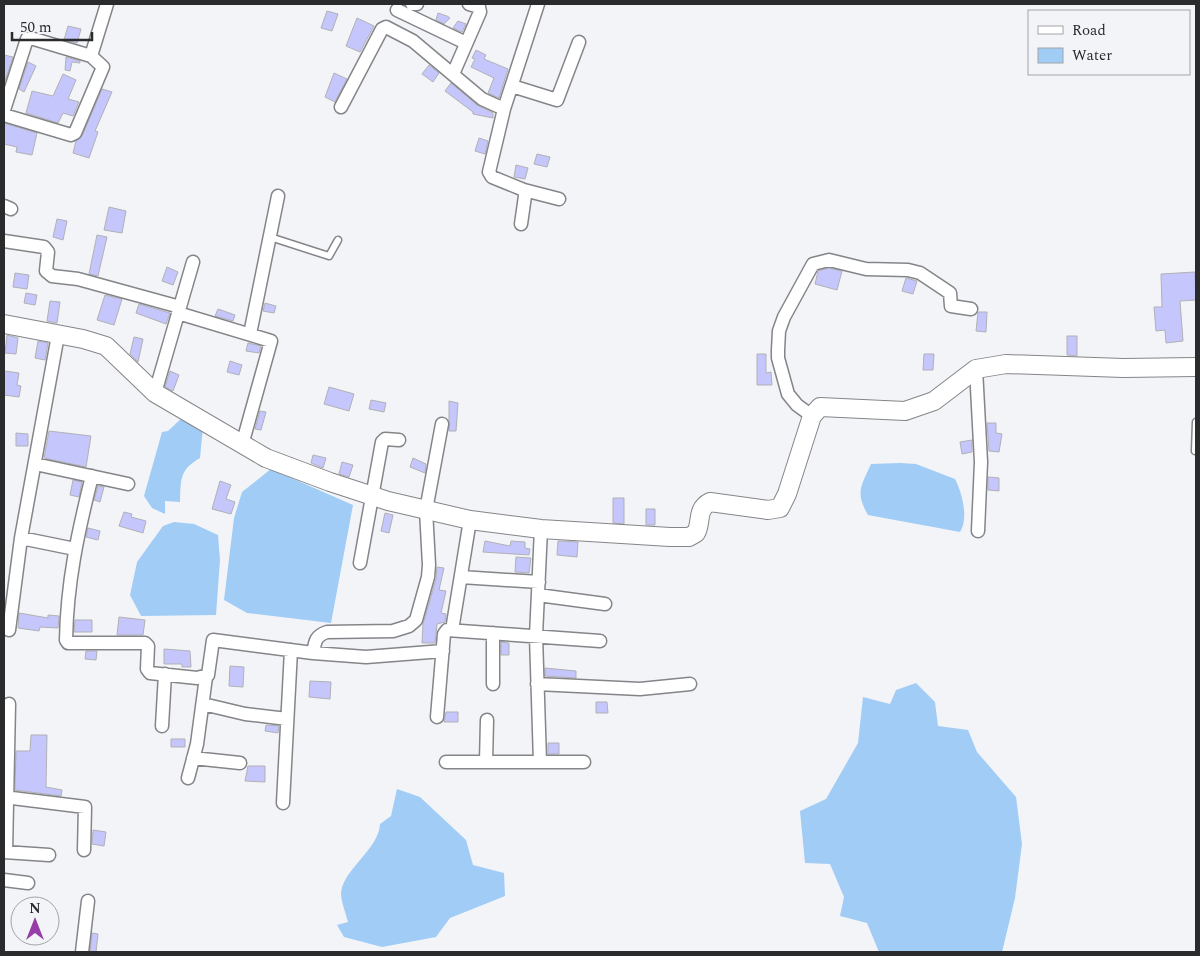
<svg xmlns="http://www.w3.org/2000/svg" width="1200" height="956" viewBox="0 0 1200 956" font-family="Spectral,serif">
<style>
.water{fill:#a0ccf6}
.building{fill:#c5c6fc;stroke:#b1b1b5}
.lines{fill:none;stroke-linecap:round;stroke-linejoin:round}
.lane-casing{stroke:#848588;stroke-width:9}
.street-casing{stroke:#848588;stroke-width:15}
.secondary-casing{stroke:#848588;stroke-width:20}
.lane{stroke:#fff;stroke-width:6}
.street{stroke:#fff;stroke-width:12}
.secondary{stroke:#fff;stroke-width:18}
</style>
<rect width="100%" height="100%" fill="#f3f4f8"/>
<path class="water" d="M184 416 203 427 200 458C179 470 181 480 180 502L165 501V514L152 508 144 496 162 432 168 431Z
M900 463 916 464 955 479C962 492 969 519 960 532L868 515C855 493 861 486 871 464Z
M271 469 353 505 331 623 247 613 224 600 234 518 242 492Z
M174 522 194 524 218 535 220 560 216 615 141 616 130 595 137 562 163 526Z
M916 683 935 702 938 726 968 730 977 752 1016 797 1022 844 1015 898 1002 952H879L867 923 840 916 844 897 830 864 805 863 800 811 826 799 858 743 863 697 890 704 896 690Z
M397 789 420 797 466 840 473 865 504 873 505 896 450 918 436 937 382 947 344 937 337 925 348 922C346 914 342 904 341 895 341 870 379 850 380 824L391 816Z"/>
<path class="building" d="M327 11 338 14 332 31 321 28Z
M438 13 447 16 450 18 444 24 436 20Z
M357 18 374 26 360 52 346 46Z
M458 21 466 24 462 32 453 28Z
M68 26 81 29 77 43 64 40Z
M476 50 486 55 484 59 508 69 499 98 488 93 494 78 471 67 475 59 472 58Z
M4 55 13 57 5 81 4 80Z
M66 57 80 61V63L72 62 70 71 65 70Z
M28 62 36 66 24 92 19 89Z
M429 65 439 73 433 82 422 74Z
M334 73 347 79 335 102 325 97Z
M63 74 76 80 68 99 79 102 73 116 63 113 58 123 26 113 32 91 53 96Z
M451 83 477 105 493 113V118L473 114V112L445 91Z
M102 89 112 92 95 131 98 132 89 158 73 153 76 141 82 136Z
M4 123 37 133 32 155 16 152 17 147 4 144Z
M479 138 488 141 485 154 475 151Z
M537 154 550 157 547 167 534 164Z
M516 165 528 168 525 179 514 177Z
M109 207 126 211 122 233 104 230Z
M57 219 67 221 63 240 53 237Z
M97 235 107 237 98 276 89 274Z
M167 267 178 272 173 285 162 281Z
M829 268 842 271 837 290 815 284 818 271Z
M1195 272 1196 300 1180 301 1183 341 1166 343 1165 330 1156 331 1154 307H1162L1161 274Z
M15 273 29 275 27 289 13 287Z
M906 278 917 281 913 294 902 291Z
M26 293 37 295 35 305 24 303Z
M105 295 122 299 114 325 97 320Z
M50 301 60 302 57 323 47 321Z
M265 303 276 306 274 313 263 311Z
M139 304 170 313 166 324 136 313Z
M218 309 235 315 233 321 215 316Z
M978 312H987L986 332 976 331Z
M7 335 18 338 16 354 5 353Z
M1067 336H1077V356L1067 355Z
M134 337 143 339 138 362 130 354Z
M38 341 48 343 45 360 35 358Z
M248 343 261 346 259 353 246 351Z
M757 354H766V373L771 372 772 385H757Z
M924 354H934L933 370H923Z
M230 361 242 365 239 375 227 372Z
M4 371 19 373 17 385 21 386 19 397 4 395Z
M170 371 179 375 173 391 165 387Z
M329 387 354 394 349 411 324 404Z
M371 400 386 403 384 412 369 409Z
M449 401 458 403 456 431H449Z
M260 411 266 412 261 430 255 429Z
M987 423H996V433L1002 434 999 452 989 451Z
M49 431 91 436 86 467 44 458Z
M16 433 28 434V446H16Z
M972 440V452L962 454 960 442Z
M313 455 326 458 323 468 311 463Z
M413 458 426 464 425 473 410 467Z
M342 462 353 465 349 477 339 474Z
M988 477 999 478V491L988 490Z
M73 480 82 482 79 497 70 495Z
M220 481 231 485 226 499 235 502 231 514 212 509Z
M98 486 104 487 100 502 94 500Z
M613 498H624V524L613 523Z
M646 509H655V525H646Z
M124 512 132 514 131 517 146 521 143 533 119 526Z
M385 513 393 515 389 533 381 531Z
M88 528 100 531 98 540 86 537Z
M485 541 510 546 511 541 525 542V548L530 549 529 555 483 552Z
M558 541 578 542 577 557 557 555Z
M516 557 531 558 529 573 515 572Z
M437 567 444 568 439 590 446 591 441 613 446 614 445 622 437 624 435 643H422L423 624 436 579Z
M19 613 48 618V615L59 616 58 628 40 627 39 631 18 628Z
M119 617 145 620 143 635H117Z
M75 620H92V632H74Z
M501 642 509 643V655H501Z
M164 649 190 651 191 667H182V664H164Z
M86 651H97L96 660 85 659Z
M230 666 244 667 243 687 229 686Z
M545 668 576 671V678L545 676Z
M310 681 331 682 330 699 309 697Z
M596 702H607L608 713H596Z
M446 712H458V722H444Z
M266 725 279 726 278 733 265 731Z
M31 735H47L46 787 62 790 61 796 15 790 16 751H30Z
M171 739H185V747H171Z
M548 743H559V754H548Z
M248 766H265V782L245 781Z
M93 830 106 832 104 846 92 844Z
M92 933 98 934 96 952H90Z"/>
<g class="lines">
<g class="lane-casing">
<path id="lane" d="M270 237 329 256 338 240
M1195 451 1196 422"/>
</g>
<g class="street-casing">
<path id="street" d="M412 4H417
M397 10 466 43
M453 74 480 12 479 7 469 4
M512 86 557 100 579 42
M341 107 382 29 386 27 413 41 482 99 504 109
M4 110 27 39H34L91 56
M4 115 71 135 75 133 103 67 91 56 107 4
M524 190 559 199
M4 206 11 209
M521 224 525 196 524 190 492 177 489 172 504 109 538 4
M4 241 44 247 48 252 46 271 52 276 78 279 180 307
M178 313 271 341 242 445
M250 334 278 196
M976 369 981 462 978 531
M155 393 193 262
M812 416 797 405 788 394 778 358V350L779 331 784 317 813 264 829 260 866 269 908 270 920 273 950 293 951 306 971 309
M35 464 128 484
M92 476C78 532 67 582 66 640L68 643H145L148 646 147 669 150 673 197 678 208 675 213 640 313 653 366 657 443 651
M21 538 75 549
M360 563 382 442 385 439 399 440
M461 577 539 582
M538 595 605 604
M9 630 21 538 58 335
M452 630 470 520
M493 633V684
M313 653C315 642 315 636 327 632L393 631 409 626 416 620 428 577 429 565 426 510 442 424
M537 684 640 689 690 684
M203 704 245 714 287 719
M437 717 444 634 447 630 600 641
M162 726 165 674
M193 758 240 763
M446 762H584
M486 762 487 720
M540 762 536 636 541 529
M188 778 197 744 206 677
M4 797 85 807 84 850
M283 803 291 650
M4 852 49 855
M6 852 9 704
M4 880 28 883
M82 952 88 901"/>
</g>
<g class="secondary-casing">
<path id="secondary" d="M4 324 83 339 106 346 155 393 266 458 330 482 388 501 470 520 541 529 670 537H689L696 533C702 522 696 509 710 502L768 510 780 508 787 494 812 416 820 407 905 411 934 401 976 369 1006 364 1123 368 1196 367"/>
</g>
<use href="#lane" class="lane"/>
<use href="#street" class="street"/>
<use href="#secondary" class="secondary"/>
</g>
<rect width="1200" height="956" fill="none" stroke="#2a2b2c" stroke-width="10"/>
<rect x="1028" y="10" width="162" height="65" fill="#f3f4f8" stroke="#a3a4a6"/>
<rect x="1038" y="26" width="25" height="8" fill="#ffffff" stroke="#a3a4a6"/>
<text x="1072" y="35" font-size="15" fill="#2a2b2c">Road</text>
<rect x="1038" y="48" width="25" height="15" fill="#a0ccf6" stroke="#a3a4a6"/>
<text x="1072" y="60" font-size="15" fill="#2a2b2c">Water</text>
<g transform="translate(35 921)"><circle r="24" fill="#f3f4f8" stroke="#a3a4a6"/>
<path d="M0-4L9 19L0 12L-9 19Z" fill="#963da8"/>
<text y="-8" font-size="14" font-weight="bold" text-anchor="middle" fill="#2a2b2c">N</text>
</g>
<path d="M12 32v8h80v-8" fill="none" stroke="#2a2b2c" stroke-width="2.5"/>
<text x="20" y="32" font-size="15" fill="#2a2b2c" stroke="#f3f4f8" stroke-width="4" paint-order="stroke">50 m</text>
</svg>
